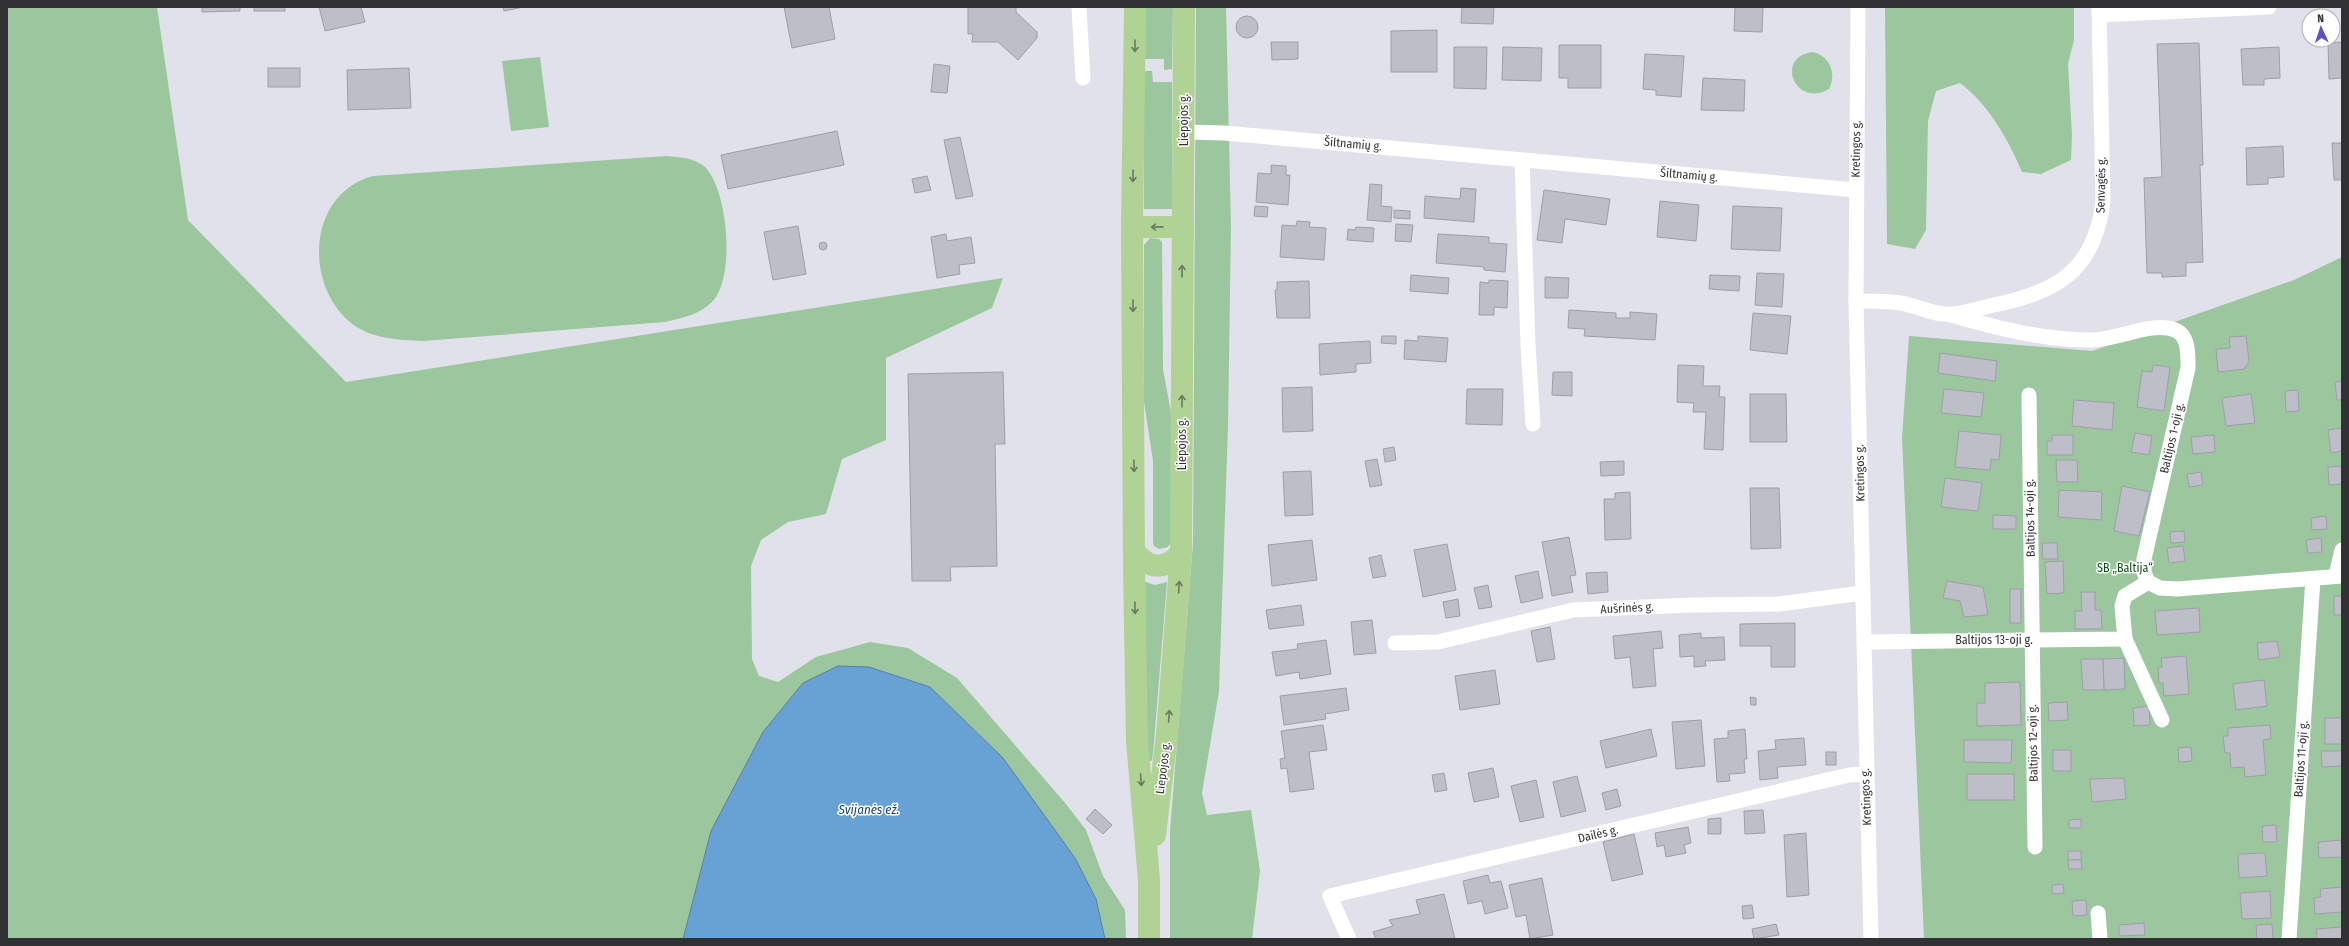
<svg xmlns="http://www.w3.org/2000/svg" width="2349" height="946" font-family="'Fira Sans Condensed',sans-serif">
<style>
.green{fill:#9cc79e}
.water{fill:#68a1d4;stroke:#587fa4}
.building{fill:#bebec8;stroke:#9e9ea8}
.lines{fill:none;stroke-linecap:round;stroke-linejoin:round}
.street{stroke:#fff;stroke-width:15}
.primary{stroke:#b0d295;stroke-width:22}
.oneway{stroke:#6a7960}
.labels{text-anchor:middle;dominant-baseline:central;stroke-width:3;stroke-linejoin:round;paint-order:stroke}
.street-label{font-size:12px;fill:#313135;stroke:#fff}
.park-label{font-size:12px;fill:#0e4d1b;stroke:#fff}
.water-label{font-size:13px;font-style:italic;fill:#174264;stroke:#fff}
</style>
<rect width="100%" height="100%" fill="#e1e1eb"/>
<!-- green -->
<g class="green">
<polygon points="7,7 157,7 188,220 346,382 1003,278 992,308 886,358 886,440 842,459 826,514 788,522 761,540 751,566 752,659 759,676 778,682 816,657 870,642 908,648 957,678 1066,804 1086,830 1103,876 1125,910 1126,939 1105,939 1101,921 1003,758 930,687 869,667 711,831 683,939 7,939"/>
<polygon points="1144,7 1173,7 1172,69 1164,70 1164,59 1144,59"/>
<polygon points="1196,7 1226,7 1231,227 1228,426 1219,691 1202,793 1207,815 1251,810 1260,871 1252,939 1170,939 1170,831 1193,543"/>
<path d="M1885,7h189v33l-6,24 4,71 -1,25 -30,14 -19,-2c-14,-33 -33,-67 -62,-89l-24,8 -8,30 -2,109 -11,19 -28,-5z"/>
<path d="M1813,52c17,4 24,22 16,37 -34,20 -55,-33 -16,-37z"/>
<polygon points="540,57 549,127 511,131 502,61"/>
<polygon points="1144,71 1152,71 1153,82 1172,82 1172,209 1144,209"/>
<path d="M667,156c12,1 28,2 38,11 23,23 31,111 7,135 -13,13 -30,16 -47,20l-242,19c-23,-1 -48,-2 -68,-15 -52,-37 -49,-132 18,-150z"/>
<polygon points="1150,238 1159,239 1162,242 1163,369 1172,418 1171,542 1168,547 1159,549 1154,546 1153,542 1153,461 1144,402 1144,245"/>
<polygon points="2342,257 2342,939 1924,939 1902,438 1909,336 2092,351 2294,280"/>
<polygon points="1143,581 1155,585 1167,582 1153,754 1152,760 1149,762 1147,761"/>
</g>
<!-- water -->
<polygon class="water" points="838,666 869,667 930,687 1003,758 1075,858 1096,899 1105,939 683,939 711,831 763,732 803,683"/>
<!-- building -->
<g class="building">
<polygon points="202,7 240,7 240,11 202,12"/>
<rect x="254" y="7" width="31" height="4"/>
<polygon points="319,7 361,7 365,22 325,31"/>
<polygon points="503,7 524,7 504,11"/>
<polygon points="784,7 829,7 835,39 792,48"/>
<polygon points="968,7 1016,7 1016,12 1037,32 1037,38 1018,60 998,42 972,42 973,34 968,34"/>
<polygon points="1462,7 1494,7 1493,24 1461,23"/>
<polygon points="1735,7 1763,7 1762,32 1734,31"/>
<circle cx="1247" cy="27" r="11"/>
<polygon points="1437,30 1437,72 1391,72 1391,31"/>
<polygon points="1271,42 1298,42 1298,59 1272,60"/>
<polygon points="2342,42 2342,78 2329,79 2328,43"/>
<polygon points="2199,43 2203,165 2200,165 2203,262 2186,263 2186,276 2162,277 2162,273 2147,273 2144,178 2162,177 2157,44"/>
<polygon points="1559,45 1601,45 1601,88 1568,88 1568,78 1559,78"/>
<polygon points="1454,47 1487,47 1486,89 1454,88"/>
<polygon points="1503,47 1542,48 1541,81 1502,80"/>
<polygon points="2279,47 2280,78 2264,79 2264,85 2243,85 2241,49"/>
<polygon points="1645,54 1684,56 1681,97 1656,95 1656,90 1643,89"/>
<polygon points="934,64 950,66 947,93 931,92"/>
<rect x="268" y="68" width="32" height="19"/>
<polygon points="409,68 411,108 348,110 347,70"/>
<polygon points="1703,78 1745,80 1744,111 1701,110"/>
<polygon points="837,131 844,165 728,189 721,155"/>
<polygon points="960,137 973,196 956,199 944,140"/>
<polygon points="2332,143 2342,143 2342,180 2334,180"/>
<polygon points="2283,146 2284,177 2268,178 2268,184 2247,185 2246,148"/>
<polygon points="1271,165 1286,166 1286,175 1290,175 1288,205 1256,202 1258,173 1271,174"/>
<polygon points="927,176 931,190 915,193 912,179"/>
<polygon points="1370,184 1382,185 1381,206 1392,207 1391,222 1367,220"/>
<polygon points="1461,188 1476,189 1474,222 1424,218 1425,196 1460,199"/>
<polygon points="1544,190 1610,199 1606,225 1565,219 1562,243 1537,240"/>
<polygon points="1660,201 1699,205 1696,241 1657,237"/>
<polygon points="1255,206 1268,207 1267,217 1254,216"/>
<polygon points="1733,206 1782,208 1780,251 1731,249"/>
<polygon points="1394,210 1410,211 1410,219 1394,218"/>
<polygon points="1297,221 1310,222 1309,227 1326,228 1324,260 1280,257 1282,225 1296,226"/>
<polygon points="1396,224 1413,225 1411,242 1395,241"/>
<polygon points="798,226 806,274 773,280 764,232"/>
<polygon points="1356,227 1374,228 1373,242 1347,240 1348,229 1355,230"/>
<polygon points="946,234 947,241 971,237 975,263 959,265 960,274 937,278 931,237"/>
<polygon points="1438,234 1489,237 1489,243 1507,244 1505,272 1484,270 1484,267 1436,263"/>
<circle cx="823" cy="246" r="4"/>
<polygon points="1757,273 1784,274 1782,307 1755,305"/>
<polygon points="1411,275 1449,278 1448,294 1410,291"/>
<polygon points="1710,275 1740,276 1739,291 1709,289"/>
<polygon points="1545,277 1569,278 1568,298 1545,298"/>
<polygon points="1489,280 1508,281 1507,308 1494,307 1494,315 1479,315 1480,282 1489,283"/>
<polygon points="1309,281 1310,318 1277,318 1275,290 1277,290 1277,282"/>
<polygon points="1569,310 1616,313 1616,318 1630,318 1630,312 1657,314 1655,340 1584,336 1585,329 1568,328"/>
<polygon points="1753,313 1791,316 1787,354 1750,350"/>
<polygon points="1382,336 1396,336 1396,344 1381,343"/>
<polygon points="1418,336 1448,338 1446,362 1404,359 1405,340 1418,341"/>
<polygon points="2246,336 2249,362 2244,369 2218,372 2216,349 2230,348 2229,337"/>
<polygon points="1370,341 1371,363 1356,364 1356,372 1320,375 1319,344"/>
<polygon points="1940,353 1997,361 1995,381 1938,373"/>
<polygon points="1678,365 1704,366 1703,386 1720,386 1719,397 1725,397 1723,450 1704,449 1706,412 1693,412 1694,403 1677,402"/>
<polygon points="2153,365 2170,367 2164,411 2137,407 2142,371 2152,372"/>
<polygon points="1003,372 1005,444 995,444 997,566 950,567 951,581 912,581 908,374"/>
<polygon points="1553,372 1572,372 1572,396 1552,395"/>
<polygon points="2342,381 2342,400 2337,400 2335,382"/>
<polygon points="1312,387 1313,431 1283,432 1282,388"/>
<polygon points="1467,389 1503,389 1502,425 1466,424"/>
<polygon points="1944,389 1984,393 1981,417 1941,413"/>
<polygon points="2298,390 2299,411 2286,412 2285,391"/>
<polygon points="1750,394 1786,394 1787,442 1750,442"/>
<polygon points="2251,394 2255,423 2226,426 2222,398"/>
<polygon points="2074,400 2114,403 2112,430 2072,426"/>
<polygon points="2342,428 2342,451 2331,453 2328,430"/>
<polygon points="1959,431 2001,435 1999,460 1991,459 1990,470 1955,467"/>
<polygon points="2135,433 2152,436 2149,455 2131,452"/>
<polygon points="2052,435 2073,435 2073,455 2047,455 2047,441 2052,441"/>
<polygon points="2214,435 2215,452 2193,454 2191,437"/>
<polygon points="1394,447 1396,460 1385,462 1383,449"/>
<polygon points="1377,459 1382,485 1370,487 1365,461"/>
<polygon points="2056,460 2077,460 2078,482 2057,482"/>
<polygon points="1624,461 1624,475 1601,476 1600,462"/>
<polygon points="2342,466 2342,484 2329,485 2328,467"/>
<polygon points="1311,471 1313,515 1285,516 1283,472"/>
<polygon points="2201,472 2203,485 2189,487 2187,474"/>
<polygon points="1945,478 1982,483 1978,511 1941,507"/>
<polygon points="2122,486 2150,492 2139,536 2114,531"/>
<polygon points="1750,488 1779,488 1781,548 1751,549"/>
<polygon points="2059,490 2102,492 2101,520 2058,517"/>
<polygon points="1630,492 1631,539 1605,540 1604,499 1615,499 1615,493"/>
<polygon points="1993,515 2016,516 2016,529 1993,529"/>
<polygon points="2326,516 2327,529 2312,530 2311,518"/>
<polygon points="2184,531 2185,542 2171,543 2170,532"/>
<polygon points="1569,537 1576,575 1570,576 1573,592 1552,596 1542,542"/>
<polygon points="2321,538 2322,552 2308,553 2306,540"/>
<polygon points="1312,540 1317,580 1272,586 1268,545"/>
<polygon points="2042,543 2057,543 2058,559 2043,559"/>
<polygon points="1447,544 1456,590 1423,597 1414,550"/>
<polygon points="2183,546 2185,561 2169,563 2167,548"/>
<polygon points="1381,555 1386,576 1373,578 1369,558"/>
<polygon points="2063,561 2064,593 2047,594 2045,562"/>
<polygon points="1538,571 1543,598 1521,603 1515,576"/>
<polygon points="1607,572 1608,592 1588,594 1586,573"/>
<polygon points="1947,581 1983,587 1988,615 1964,617 1960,601 1943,598"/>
<polygon points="1488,585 1492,607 1479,609 1474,588"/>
<rect x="2010" y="589" width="11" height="34"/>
<polygon points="2081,592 2095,592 2095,610 2101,610 2102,629 2075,629 2075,611 2082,611"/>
<rect x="2334" y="596" width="8" height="19"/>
<polygon points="1458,599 1460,616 1446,618 1443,602"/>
<polygon points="1301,605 1304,625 1269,629 1266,610"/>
<polygon points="2199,608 2200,632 2157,635 2155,611"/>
<polygon points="1372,620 1376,653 1354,655 1351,622"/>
<polygon points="1795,623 1795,667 1771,667 1771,646 1740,646 1740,624"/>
<polygon points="1550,627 1555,659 1537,662 1531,631"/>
<polygon points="1661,631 1663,648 1653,649 1656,686 1633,688 1630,657 1615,659 1613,636"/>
<polygon points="1701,633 1701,638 1724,637 1725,660 1705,661 1706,666 1694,667 1694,656 1680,657 1679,635"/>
<polygon points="1326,640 1331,674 1300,679 1299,672 1276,676 1272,652 1298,649 1297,644"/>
<polygon points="2277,641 2280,657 2259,660 2257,643"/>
<polygon points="2186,656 2189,694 2164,696 2163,683 2159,683 2158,668 2162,667 2161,658"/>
<polygon points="2124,658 2125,689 2104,690 2103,659"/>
<polygon points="2081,659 2103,659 2104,690 2083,690"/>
<polygon points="1495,670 1500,704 1460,710 1455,676"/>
<polygon points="2264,680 2267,706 2236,710 2233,684"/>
<polygon points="2020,682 2021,725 1977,726 1977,703 1985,703 1985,683"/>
<polygon points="1346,688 1349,710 1325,714 1326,719 1284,725 1280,696"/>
<polygon points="1750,697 1756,698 1756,705 1751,705"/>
<polygon points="2067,702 2068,720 2049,721 2048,703"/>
<polygon points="2149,706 2150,725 2134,726 2133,708"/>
<rect x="2325" y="718" width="17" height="26"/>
<polygon points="1701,720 1705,766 1676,769 1672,722"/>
<polygon points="1323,725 1327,750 1309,752 1314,789 1290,792 1287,768 1281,769 1280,759 1285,758 1281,731"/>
<polygon points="2270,725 2271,739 2263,740 2266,775 2245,777 2244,767 2231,768 2230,753 2225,753 2223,736 2228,736 2228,728"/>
<polygon points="1651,729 1657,756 1606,768 1600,741"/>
<polygon points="1745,729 1747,759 1744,759 1745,773 1729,774 1730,781 1717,782 1714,739 1728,738 1728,731"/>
<polygon points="1804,738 1806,765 1777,767 1778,778 1760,780 1758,751 1776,749 1775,740"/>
<polygon points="1964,740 2012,740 2011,763 1964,762"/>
<polygon points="2191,747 2192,761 2179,762 2178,748"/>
<rect x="2053" y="750" width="18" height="21"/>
<polygon points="2321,751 2342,751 2342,766 2322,767"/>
<rect x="1826" y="752" width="10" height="13"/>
<polygon points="1493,768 1499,797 1474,802 1468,773"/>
<polygon points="1444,773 1447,790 1435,792 1432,775"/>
<rect x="1967" y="774" width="47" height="26"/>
<polygon points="1577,776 1586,811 1561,817 1553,782"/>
<polygon points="2124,778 2126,799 2092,802 2090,779"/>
<polygon points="1536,780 1544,817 1520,822 1511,786"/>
<polygon points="1617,789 1621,806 1606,810 1602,793"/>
<polygon points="1095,809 1112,825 1103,834 1086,819"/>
<polygon points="1763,810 1765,833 1745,834 1744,811"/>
<polygon points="1721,818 1721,834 1708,834 1708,819"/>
<polygon points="2081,819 2081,828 2069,828 2069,820"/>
<polygon points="2276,825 2277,842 2263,842 2262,826"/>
<polygon points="1688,827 1691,843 1684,845 1686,853 1666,857 1664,845 1657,847 1655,833"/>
<polygon points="1806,833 1809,895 1787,897 1784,835"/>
<polygon points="1634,834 1643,874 1612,881 1603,842"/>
<polygon points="2341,840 2342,857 2319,858 2318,842"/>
<rect x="2068" y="851" width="13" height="9"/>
<polygon points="2265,853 2267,876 2239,878 2238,854"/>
<polygon points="2068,860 2081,860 2082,869 2069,869"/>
<polygon points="1488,875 1490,883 1501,881 1508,908 1485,914 1482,901 1468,904 1463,881"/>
<polygon points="1542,878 1553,935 1530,939 1526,915 1516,917 1509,885"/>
<polygon points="2063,884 2064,893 2052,894 2052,885"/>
<polygon points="2342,887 2342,912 2315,914 2314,898 2321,897 2320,889"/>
<polygon points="2270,891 2271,918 2242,919 2240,893"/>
<polygon points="1444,894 1455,939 1376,939 1373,932 1393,926 1389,920 1420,914 1416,900"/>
<polygon points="2086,900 2087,915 2073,916 2072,901"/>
<polygon points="1752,905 1754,918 1743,919 1742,906"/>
<polygon points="2144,923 2145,935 2119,936 2119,925"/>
<polygon points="1776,924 1779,935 1754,939 1752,929"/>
<polygon points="2272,924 2273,939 2257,939 2256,925"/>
<polygon points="2342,927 2342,939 2317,939 2316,929"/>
</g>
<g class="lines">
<!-- street -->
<g class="street">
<polyline points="1079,7 1083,78"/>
<polyline points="1858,7 1856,301 1871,939"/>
<polyline points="2099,15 2269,7"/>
<polyline points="1184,132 1224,133 1856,190"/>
<polyline points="1522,160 1528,345 1533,424"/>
<path d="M1856,301c15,0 30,0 45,2 16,3 35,13 51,11 14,-1 28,-6 42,-9 63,-13 100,-34 109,-103l-4,-195"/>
<path d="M1951,315c46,13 91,25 140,25 27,0 60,-19 84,-10 14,5 13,26 13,38l-44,191v13l4,10 12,6 17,1 165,-13"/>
<polyline points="2029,395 2035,847"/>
<polyline points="2336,576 2342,550"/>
<polyline points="2125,639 2162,720"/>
<polyline points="1864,642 2125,639 2122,606 2125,596 2148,582"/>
<polyline points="1395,643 1438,642 1573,610 1693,605 1779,604 1862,593"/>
<polyline points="2098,913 2100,939"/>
<polyline points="1349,939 1330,896 1849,775 1866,774"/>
<polyline points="2289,939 2313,579"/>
</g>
<!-- primary -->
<g class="primary">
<polyline points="1135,7 1132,227 1134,569 1137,741 1149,880 1149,939"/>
<polyline points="1132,227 1182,227"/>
<path d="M1135,552c14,18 31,18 46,1"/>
<polyline points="1155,835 1167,735 1181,553 1184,7"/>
</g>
</g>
<!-- one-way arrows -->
<defs><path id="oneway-shaft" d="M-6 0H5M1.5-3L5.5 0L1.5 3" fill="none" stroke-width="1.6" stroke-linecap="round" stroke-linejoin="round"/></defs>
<g class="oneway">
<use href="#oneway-shaft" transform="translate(1135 46) rotate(90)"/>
<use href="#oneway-shaft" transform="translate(1133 176) rotate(91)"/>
<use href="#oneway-shaft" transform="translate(1157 227) rotate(179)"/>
<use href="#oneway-shaft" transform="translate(1182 271) rotate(-90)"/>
<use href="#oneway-shaft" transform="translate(1133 306) rotate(90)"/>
<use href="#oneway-shaft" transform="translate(1182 401) rotate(-90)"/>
<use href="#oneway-shaft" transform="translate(1134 466) rotate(89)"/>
<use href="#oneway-shaft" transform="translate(1179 587) rotate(-86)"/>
<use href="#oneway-shaft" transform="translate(1135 608) rotate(89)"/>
<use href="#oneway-shaft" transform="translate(1169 716) rotate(-86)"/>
<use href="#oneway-shaft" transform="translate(1141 780) rotate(85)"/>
</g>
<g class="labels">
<!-- street labels -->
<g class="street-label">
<text transform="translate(1184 120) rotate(-90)">Liepojos g.</text>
<text transform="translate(1353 144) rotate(5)">Šiltnamių g.</text>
<text transform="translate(1856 149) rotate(-89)">Kretingos g.</text>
<text transform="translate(1689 175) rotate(5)">Šiltnamių g.</text>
<text transform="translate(2101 185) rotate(-89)">Senvagės g.</text>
<text transform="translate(2172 438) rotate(-77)">Baltijos 1-oji g.</text>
<text transform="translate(1182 444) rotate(-90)">Liepojos g.</text>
<text transform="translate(1860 473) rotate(-91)">Kretingos g.</text>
<text transform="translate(2030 518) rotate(-91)">Baltijos 14-oji g.</text>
<text transform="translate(1627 608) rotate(-3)">Aušrinės g.</text>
<text x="1994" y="640">Baltijos 13-oji g.</text>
<text transform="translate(2033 743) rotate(-91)">Baltijos 12-oji g.</text>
<text transform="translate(2301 759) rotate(-86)">Baltijos 11-oji g.</text>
<text transform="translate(1163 768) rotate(-83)">Liepojos g.</text>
<text transform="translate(1866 797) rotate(-92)">Kretingos g.</text>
<text transform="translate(1598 834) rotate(-13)">Dailės g.</text>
</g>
<!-- park labels -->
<g class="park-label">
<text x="2125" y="568">SB „Baltija“</text>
</g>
<!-- water labels -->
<g class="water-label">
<text x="869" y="809">Svijanės ež.</text>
</g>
</g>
<!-- border -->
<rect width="2349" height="946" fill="none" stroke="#313135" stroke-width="16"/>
<!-- north arrow -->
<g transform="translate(2321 28) rotate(357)"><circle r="19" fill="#ffffff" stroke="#adadae"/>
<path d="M0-3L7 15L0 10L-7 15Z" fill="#5d4fc7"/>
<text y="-6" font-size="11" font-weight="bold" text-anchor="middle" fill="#313135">N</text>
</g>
</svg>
